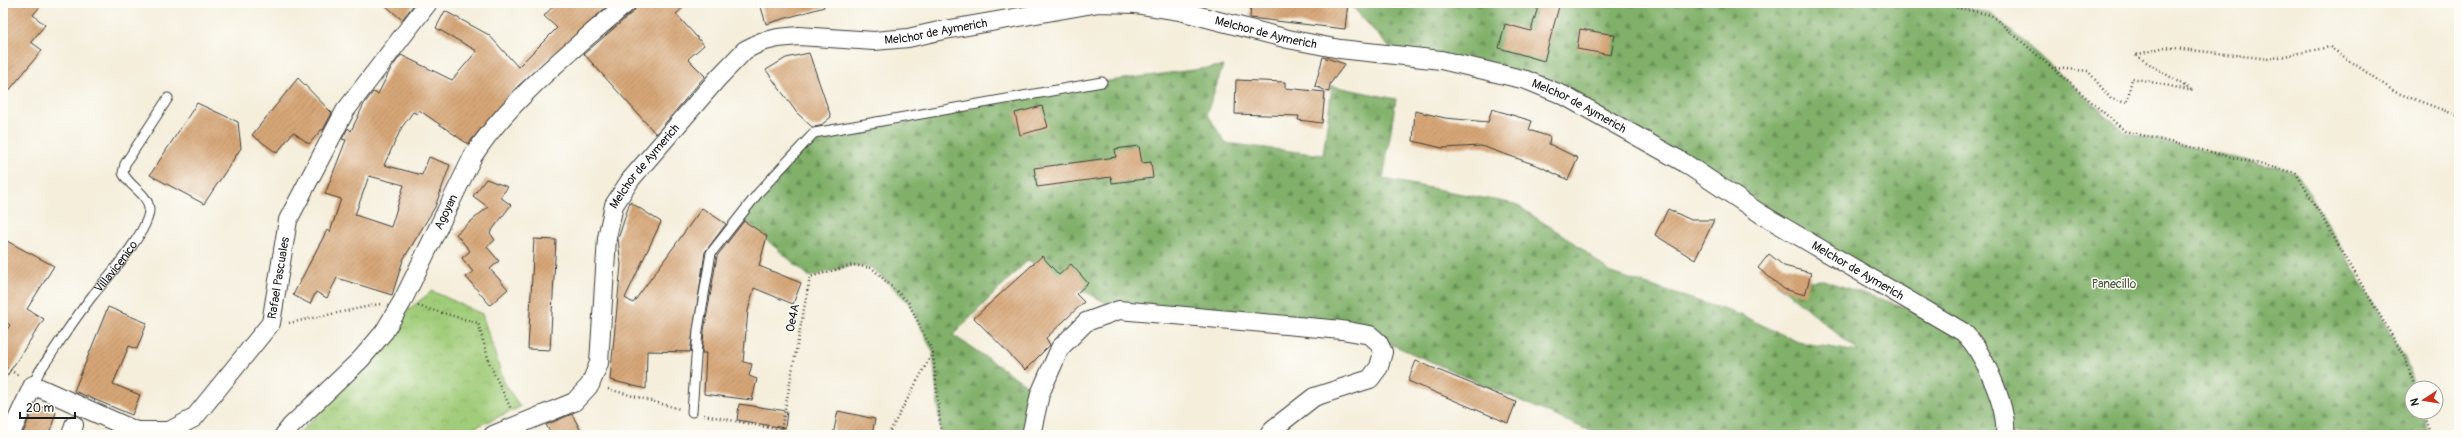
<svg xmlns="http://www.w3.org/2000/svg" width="2462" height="438" font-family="Pangolin,sans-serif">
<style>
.forest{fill:url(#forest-firs);stroke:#4e6642}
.park{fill:url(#park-crowns);stroke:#5e744a}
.building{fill:url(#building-hatch);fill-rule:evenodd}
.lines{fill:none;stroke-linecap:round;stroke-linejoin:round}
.service-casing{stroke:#3c3c39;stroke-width:11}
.minor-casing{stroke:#3c3c39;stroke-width:20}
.path{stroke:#3c3c39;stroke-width:2.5;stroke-dasharray:1 3;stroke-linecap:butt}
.service{stroke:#fff;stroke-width:9}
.minor{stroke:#fff;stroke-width:18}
.labels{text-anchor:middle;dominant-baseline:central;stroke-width:3;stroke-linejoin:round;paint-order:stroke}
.street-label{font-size:12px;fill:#1c1c1c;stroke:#fdfcf7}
.park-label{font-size:12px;fill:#4b5a3d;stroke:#fdfcf7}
</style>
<defs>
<pattern id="forest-firs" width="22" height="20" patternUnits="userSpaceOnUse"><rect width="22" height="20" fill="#80b069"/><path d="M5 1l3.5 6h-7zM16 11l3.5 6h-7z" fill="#688e56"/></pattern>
<pattern id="park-crowns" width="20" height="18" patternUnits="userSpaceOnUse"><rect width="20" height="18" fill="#a1cc79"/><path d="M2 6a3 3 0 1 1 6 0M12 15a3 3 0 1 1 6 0" fill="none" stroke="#8aaf68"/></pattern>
<pattern id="building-hatch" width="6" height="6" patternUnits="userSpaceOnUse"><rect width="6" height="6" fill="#d6a677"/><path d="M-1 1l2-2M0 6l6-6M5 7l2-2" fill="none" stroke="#b78e66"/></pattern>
</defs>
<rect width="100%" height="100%" fill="#fdfcf7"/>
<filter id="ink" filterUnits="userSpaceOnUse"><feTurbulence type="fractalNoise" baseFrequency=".025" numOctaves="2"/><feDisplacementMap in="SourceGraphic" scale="8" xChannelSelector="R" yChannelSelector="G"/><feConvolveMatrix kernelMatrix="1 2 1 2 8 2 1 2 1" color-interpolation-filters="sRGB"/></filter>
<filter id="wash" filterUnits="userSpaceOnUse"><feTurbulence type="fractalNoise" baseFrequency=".012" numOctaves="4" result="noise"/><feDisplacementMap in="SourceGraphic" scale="16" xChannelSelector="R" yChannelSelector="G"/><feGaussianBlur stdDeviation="0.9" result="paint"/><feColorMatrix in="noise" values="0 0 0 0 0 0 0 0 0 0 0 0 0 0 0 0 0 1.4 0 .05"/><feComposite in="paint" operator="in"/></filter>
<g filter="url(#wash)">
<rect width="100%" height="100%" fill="#f4eedb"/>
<!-- forest -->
<polygon class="forest" points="1349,3 1937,3 1991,13 2125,132 2297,172 2405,358 2415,388 2412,388 2412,412 2423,412 2430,435 1599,435 1370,335 1119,310 1028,260 953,335 1040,394 1031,435 941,435 933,352 908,302 872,268 853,265 810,277 742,219 810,141 1102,82 1223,66 1207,113 1225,143 1323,155 1332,86 1396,99 1383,179 1515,204 1575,243 1611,273 1741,315 1798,342 1859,352 1776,283 1823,280 1938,318 1563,95 1395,54"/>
<!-- park -->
<polygon class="park" points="432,291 482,314 504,382 520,407 458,435 297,435 380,354 409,309"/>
<g id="blocks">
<!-- building -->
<g class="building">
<polygon points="3,3 43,3 33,15 45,25 31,42 42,50 3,98"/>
<polygon points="383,3 415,3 402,20"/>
<path d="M556,3h55l-94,84 -49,57 -49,-34 -2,4 -4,-2 -11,15 -18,38 38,10 7,-18 21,8 -15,42 -32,53 -11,35 -55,-17 -10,20 -11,-6 -6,12 -17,-9 34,-65 3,2 11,-33 -16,-5 21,-54 -4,-1 6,-11 3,3 13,-27 9,-12 5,2 12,-24 11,-15 51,25 25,-29 -41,-23 9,-17 44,24 29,32 39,-39 -13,-12zM369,176l35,9 -13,42 -36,-12z"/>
<polygon points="637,3 688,3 676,14 704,45 688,59 705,76 656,134 584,54 634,11"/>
<polygon points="775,3 823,3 824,7 766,24 761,7"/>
<polygon points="1251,3 1348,3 1345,29 1250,18"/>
<polygon points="1539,3 1560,3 1544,61 1499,48 1505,24 1531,31"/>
<polygon points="1580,29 1615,35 1611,55 1577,49"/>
<polygon points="809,53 831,117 820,126 812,127 797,113 766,70 786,58"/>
<polygon points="1323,57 1345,64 1330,84 1329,92 1315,86"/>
<polygon points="298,78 332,113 323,130 321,130 309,144 293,132 277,153 252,135"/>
<polygon points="1236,80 1285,82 1285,88 1325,92 1322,123 1298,120 1299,116 1235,114"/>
<polygon points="197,103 238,122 241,148 204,204 150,175"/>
<polygon points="1042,106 1048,127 1020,135 1015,113"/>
<polygon points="1492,109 1532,121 1529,130 1550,137 1549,144 1578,158 1568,180 1539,166 1481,146 1442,148 1413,141 1415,111 1445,118 1488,122"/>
<polygon points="1139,146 1142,163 1151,162 1153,178 1112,183 1111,177 1037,187 1034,168 1116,157 1115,149"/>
<polygon points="486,179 508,187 500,197 511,205 490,233 495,240 487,247 499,261 490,269 508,289 490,305 466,277 473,272 462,258 470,251 456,234 488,207 473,196"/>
<polygon points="630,202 661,222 625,298 633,303 702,208 726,224 705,252 690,352 647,351 646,389 610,380 621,265 618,239"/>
<polygon points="1668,209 1691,220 1714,220 1695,260 1655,235"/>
<polygon points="744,221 767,236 759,266 801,283 793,304 754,288 748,311 743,362 752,364 749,376 757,379 752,400 704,394 706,353 702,353 704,331 717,256"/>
<polygon points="3,239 54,266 27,309 44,319 3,382 3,336 10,325 3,320"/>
<polygon points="534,239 556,240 550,350 528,349"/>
<polygon points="1769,254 1784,266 1811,273 1805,295 1784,289 1758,268"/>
<polygon points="1042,256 1059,275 1071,264 1088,283 1076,294 1084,302 1046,338 1050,345 1025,370 974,318"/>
<polygon points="108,307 147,323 137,349 129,346 113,384 140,395 132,415 74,391"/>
<polygon points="1416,361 1516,402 1508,423 1408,381"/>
<polygon points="739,404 787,411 785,428 737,420"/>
<polygon points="35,405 56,412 49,435 22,435"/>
<polygon points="838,411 875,419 872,435 833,435"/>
<polygon points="572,414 583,435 552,435 546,425"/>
</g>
</g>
</g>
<g filter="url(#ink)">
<use href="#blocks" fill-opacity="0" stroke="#3c3c39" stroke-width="1"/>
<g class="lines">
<defs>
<g id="service">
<path id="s1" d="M33,385l6,-13c18,-26 35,-53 54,-77 14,-17 57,-65 56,-86 -1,-16 -20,-22 -26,-36l2,-9 43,-66"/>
<polyline points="692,412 698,330 711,253 759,192 814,133 1102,82"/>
</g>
<g id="minor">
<path id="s2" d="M10,435l23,-50 103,46h33l25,-13 77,-95 17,-103 57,-109 83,-108"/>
<polyline points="71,435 74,425"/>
<path id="s3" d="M284,435l7,-9 70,-67 23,-27 18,-30 71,-146c36,-56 102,-109 154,-153"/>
<path id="s4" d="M493,435l81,-33 16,-17 9,-22 8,-125 7,-33 17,-26 87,-101 27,-28 16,-8 17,-4 21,-2 75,5 34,-3 31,-7 160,-28 37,1 44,7 108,28 52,10 101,11 85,20 37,15 120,67 78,52 202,118c20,18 45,76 42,103"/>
<polyline points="1031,435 1040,394 1060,348 1086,322 1119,310 1342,330 1370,335 1378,342 1383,352 1379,367 1370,379 1314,397 1273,429 1269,435"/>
</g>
</defs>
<!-- service casing -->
<use href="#service" class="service-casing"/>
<!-- minor casing -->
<use href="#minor" class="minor-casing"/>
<!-- path -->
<g class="path">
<polyline points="1937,3 1991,15 2125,131 2296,173 2405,358 2415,388"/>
<polyline points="2055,68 2088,71 2111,99 2127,103 2132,78 2193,91 2135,55 2165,47 2269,59 2330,47 2395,92 2459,116"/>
<polyline points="418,306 478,323 490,365 511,409"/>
<polyline points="289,323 380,304"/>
<polyline points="933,352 941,435"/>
<polyline points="3,366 18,375"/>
<polyline points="608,389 680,409"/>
<polyline points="2423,412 2431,435"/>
<polyline points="704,415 781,430 810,277 853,265 872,268 908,302 933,352 888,435"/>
<polyline points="777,435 781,430"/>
</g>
<!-- service -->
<use href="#service" class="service"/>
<!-- minor -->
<use href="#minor" class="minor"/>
</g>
</g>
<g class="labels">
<!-- street labels -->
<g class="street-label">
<text stroke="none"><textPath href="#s4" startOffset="691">Melchor de Aymerich</textPath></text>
<text stroke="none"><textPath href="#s4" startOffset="1027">Melchor de Aymerich</textPath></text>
<text stroke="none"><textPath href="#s4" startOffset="1351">Melchor de Aymerich</textPath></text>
<text stroke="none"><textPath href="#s4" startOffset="343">Melchor de Aymerich</textPath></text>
<text stroke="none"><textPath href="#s3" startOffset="279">Agoyan</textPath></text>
<text stroke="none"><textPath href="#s1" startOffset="145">Villavicenico</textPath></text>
<text stroke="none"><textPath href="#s4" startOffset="1675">Melchor de Aymerich</textPath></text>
<text stroke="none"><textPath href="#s2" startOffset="397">Rafael Pascuales</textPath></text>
<text transform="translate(793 318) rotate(-79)">Oe4A</text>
</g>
<!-- park labels -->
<g class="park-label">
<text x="2114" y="284">Panecillo</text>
</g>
</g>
<!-- margin -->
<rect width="2462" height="438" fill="none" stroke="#fdfcf7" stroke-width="16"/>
<!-- north arrow -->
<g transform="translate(2424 400) rotate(258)"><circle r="19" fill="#fdfcf7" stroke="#a3a29f"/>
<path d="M0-3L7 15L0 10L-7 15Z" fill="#c8321e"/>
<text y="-6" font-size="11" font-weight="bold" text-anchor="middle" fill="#1c1c1c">N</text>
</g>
<!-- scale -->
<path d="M20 412v6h55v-6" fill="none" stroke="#1c1c1c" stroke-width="2"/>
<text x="26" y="412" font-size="12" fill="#1c1c1c" stroke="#fdfcf7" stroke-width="3" paint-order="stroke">20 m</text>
</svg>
